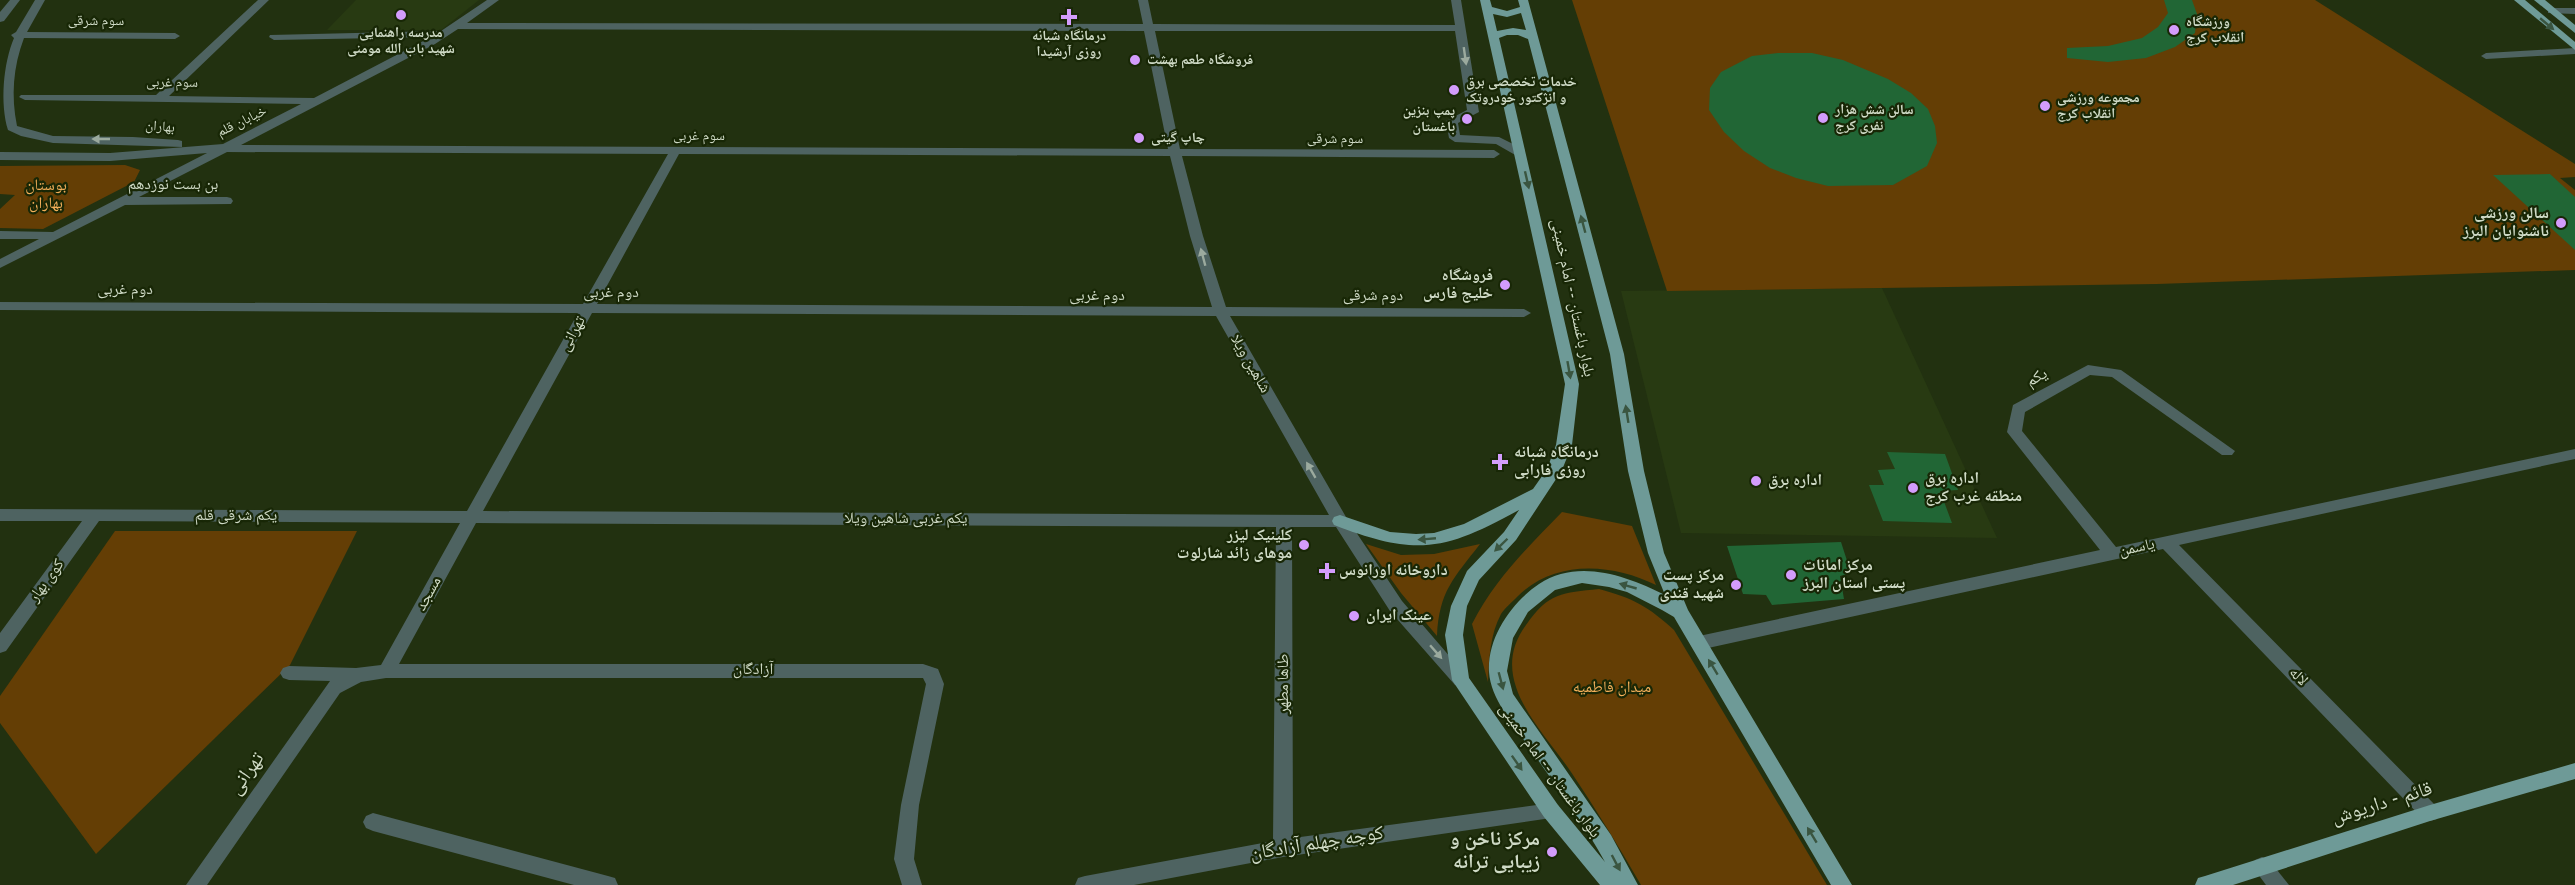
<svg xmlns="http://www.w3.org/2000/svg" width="2575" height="885" font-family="Overpass,'Noto Naskh Arabic',sans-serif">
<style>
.built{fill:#283a12}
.green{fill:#643e05}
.building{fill:#216635}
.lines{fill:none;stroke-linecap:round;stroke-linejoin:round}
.minor{fill:#4e6361;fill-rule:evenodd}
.major{fill:#6e9a97;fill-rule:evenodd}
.oneway{fill:#3a5540}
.oneway2{fill:#9baa9e}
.poi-dot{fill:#d39cfc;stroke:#182706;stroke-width:2}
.labels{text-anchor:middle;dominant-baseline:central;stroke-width:4.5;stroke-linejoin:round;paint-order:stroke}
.far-street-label{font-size:14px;fill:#cfdac6;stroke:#182706}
.far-poi-label{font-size:14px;font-weight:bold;fill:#cfdac6;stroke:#182706;text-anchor:start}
.street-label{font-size:16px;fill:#cfdac6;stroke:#182706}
.park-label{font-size:16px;fill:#f3af5a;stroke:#182706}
.poi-label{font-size:16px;font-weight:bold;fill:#cfdac6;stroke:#182706;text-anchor:start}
.near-street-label{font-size:20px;fill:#cfdac6;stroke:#182706}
.near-poi-label{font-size:20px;font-weight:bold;fill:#cfdac6;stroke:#182706;text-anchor:end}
</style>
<rect width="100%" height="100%" fill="#223110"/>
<!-- built -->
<g class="built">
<polygon points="356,0 479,0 441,30 327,30"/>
<polygon points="1882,288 1997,538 1681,533 1621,291"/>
</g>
<!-- green -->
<g class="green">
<polygon points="1572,0 2315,0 2575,164 2575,177 2560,178 2575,190 2575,270 2157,284 1667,291"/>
<polygon points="125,165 140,170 134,182 43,229 0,228 0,209 15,195 0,194 0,166"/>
<path d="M1562,512l70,14 24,59c-44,-22 -102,-26 -139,12 -5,5 -12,11 -16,17 -11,21 -12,44 -13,68l-16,-58c22,-44 56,-77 90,-112z"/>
<polygon points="115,531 357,531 290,665 96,854 0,723 0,696"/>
<path d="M1366,544l35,11 33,-1 46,-10c-26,34 -41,47 -43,92l-36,-43z"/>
<path d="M1599,589c34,9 50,18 75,41l153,255h-186c-22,-38 -45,-76 -70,-113 -29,-43 -85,-93 -45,-147 23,-33 36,-32 73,-36z"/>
</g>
<!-- building -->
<g class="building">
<polygon points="2164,0 2192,0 2197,14 2195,33 2175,47 2146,58 2108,62 2067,58 2067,48 2108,46 2142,38 2158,27 2168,13"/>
<polygon points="1778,53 1812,53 1843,60 1888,79 1911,93 1928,109 1935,126 1937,143 1927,166 1893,185 1828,186 1796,178 1770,168 1744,151 1724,132 1709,110 1710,88 1721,72 1752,56"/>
<polygon points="2550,174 2575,197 2575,250 2493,175"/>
<polygon points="1887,452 1945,454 1958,490 1940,491 1952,523 1883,521 1869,485 1884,485 1878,470 1895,469"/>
<polygon points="1841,542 1851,573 1840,576 1844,599 1772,605 1766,595 1743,594 1727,546"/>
</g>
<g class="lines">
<!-- minor -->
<g class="minor">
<polygon points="10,0 20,0 4,21 0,22 0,12"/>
<path d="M35,0h10l-18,32 148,1 5,3 -5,3 -151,-1c-11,29 -13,58 -7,88l36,10 80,1 45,3 4,1v6l-129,-4 -32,-7 -13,-6c-8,-26 -5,-66 6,-92l-3,-3 5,-3z"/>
<path d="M258,0h11l-100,96 145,2 117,-61 -157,3 -5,-3 1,-2 171,-4 46,-31h12l-32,23 676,1 -5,-24h10l5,24 302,1 -4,-25h10l18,112 -21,11 2,12 39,2 26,13v6h-8l-21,-12 -41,-2 -6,-4 -3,-17 21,-11 -12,-79h-300l25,118 314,1 6,4 -6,4 -312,-2 21,80 23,71 298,2 7,4 -7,4 -294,-1 116,201 56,84 68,79 -3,5 -6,2 -6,-2 -65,-74 -54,-84h-44l1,311 258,-35 7,2 2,6 -2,6 -275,40 -149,28h-59l3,-7 7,-2 188,-35 3,-314 -800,-4 -77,141h524l15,5 6,15 -25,121 -5,54 8,26h-20l-8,-26 7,-54 25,-121 -3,-6h-537l-25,4 -21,11 -133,192h-21l144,-204 -41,-1 -6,-2 -3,-5 3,-5 6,-2 67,2 25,-3 79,-142 -361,-2 -93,130 -6,2v-20l82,-112h-82v-12l467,2 111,-198 -578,-3v-8l583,2 85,-150 -441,-2 -88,45h88l4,1 2,3 -2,3 -106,1 -125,63v-9l39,-20h-39v-8l53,1 154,-79 -97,8 -110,-1v-8l110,1 113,-9 78,-40 -276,-4 -6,-3 2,-2h135zM458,29l686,2 24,118 -927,-4 194,-101zM679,154l491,2 20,80 22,71 -615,-3zM592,313l624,3 113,199 -846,-4z"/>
<polygon points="2552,8 2575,8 2575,14 2548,13 2548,9"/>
<polygon points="2575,48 2575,54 2486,59 2481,56 2486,53"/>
<polygon points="2088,365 2121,370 2235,451 2232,455 2222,455 2112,377 2090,375 2025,412 2022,431 2116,547 2575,449 2575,459 2179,545 2437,807 2439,813 2437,819 2430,821 2423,819 2163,549 1699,650 1693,648 1690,643 1693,638 1699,636 2100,550 2007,432 2013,405"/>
<polygon points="373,813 608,876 615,878 618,885 574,885 373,831 366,828 363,822 366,816"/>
<polygon points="2262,857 2269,860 2289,885 2266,885 2252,866 2255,860"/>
</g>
<!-- major -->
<g class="major">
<path d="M1480,0h10l2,7 15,4 13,-4 -2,-7h10l96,354 20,117 20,82 24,57 164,275h-21l-157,-268 -12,-7 -35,-18 -18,-5 -27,-4 -27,7 -27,22 -15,26 -6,33 6,23 98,141 27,50h-38l-56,-68 -92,-137 -7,-45 6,-29 16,-35 37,-39 15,-22c-76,42 -104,46 -185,15l-2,-4 2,-4 6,-2 50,17 26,2 18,-1 30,-9 69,-35 14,-20 9,-24 9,-61zM1521,13l5,17 -13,-2 -16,3 -4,-17 14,3zM1507,35h11l10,4 82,315 18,117 20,82 17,42c-38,-19 -87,-37 -126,-11 -27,18 -52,53 -50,88 2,28 25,53 40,75 26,38 54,75 76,115l-47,-57 -89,-127 -6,-43 4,-29 12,-26 37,-40 46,-70 10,-25 7,-61 -80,-346z"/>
<polygon points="2514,0 2525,0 2575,42 2575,50"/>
<polygon points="2534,0 2545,0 2575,25 2575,33"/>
<polygon points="2575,763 2575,779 2430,821 2233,885 2195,885 2198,878 2205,876 2430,805"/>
</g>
</g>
<!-- one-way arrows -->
<defs><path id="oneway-solid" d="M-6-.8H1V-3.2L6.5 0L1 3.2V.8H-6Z" transform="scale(1.5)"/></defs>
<g class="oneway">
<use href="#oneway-solid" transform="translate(2547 24) rotate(40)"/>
<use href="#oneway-solid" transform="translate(1527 180) rotate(77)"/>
<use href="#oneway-solid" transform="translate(1583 224) rotate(-105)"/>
<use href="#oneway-solid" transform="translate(1569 370) rotate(80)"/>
<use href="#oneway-solid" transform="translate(1627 414) rotate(-99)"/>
<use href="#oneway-solid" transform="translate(1427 539) rotate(175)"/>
<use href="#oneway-solid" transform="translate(1501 545) rotate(136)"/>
<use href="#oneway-solid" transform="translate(1628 586) rotate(-164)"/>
<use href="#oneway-solid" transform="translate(1713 667) rotate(-121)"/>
<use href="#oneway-solid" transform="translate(1501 681) rotate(75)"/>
<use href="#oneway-solid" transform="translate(1517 763) rotate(55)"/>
<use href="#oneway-solid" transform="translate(1812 835) rotate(-121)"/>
<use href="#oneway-solid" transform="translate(1616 863) rotate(62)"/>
</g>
<g class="oneway2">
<use href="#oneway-solid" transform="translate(1465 56) rotate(82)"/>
<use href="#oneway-solid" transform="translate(101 139) rotate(-180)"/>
<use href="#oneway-solid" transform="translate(1203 257) rotate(-105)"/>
<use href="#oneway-solid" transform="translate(1311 470) rotate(-120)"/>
<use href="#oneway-solid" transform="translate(1436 652) rotate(49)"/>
</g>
<!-- markers -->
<g class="poi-dot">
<circle cx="401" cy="15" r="6"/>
<path d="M1066 8h6v6h6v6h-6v6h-6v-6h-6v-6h6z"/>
<circle cx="2174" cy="30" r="6"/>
<circle cx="1135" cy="60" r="6"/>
<circle cx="1454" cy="90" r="6"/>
<circle cx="2045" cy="106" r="6"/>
<circle cx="1823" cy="118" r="6"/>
<circle cx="1467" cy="119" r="6"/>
<circle cx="1139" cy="138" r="6"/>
<circle cx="2561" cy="223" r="6"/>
<circle cx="1505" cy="285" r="6"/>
<path d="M1497 453h6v6h6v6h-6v6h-6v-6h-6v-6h6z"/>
<circle cx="1756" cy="481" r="6"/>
<circle cx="1913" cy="488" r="6"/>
<circle cx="1304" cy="545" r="6"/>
<path d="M1324 562h6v6h6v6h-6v6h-6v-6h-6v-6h6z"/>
<circle cx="1791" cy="575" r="6"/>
<circle cx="1736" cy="585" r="6"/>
<circle cx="1354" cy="616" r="6"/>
<circle cx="1552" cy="852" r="6"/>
</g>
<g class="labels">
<!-- far-street labels -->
<g class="far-street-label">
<text x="96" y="21">سوم شرقی</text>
<text transform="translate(172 83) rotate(1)">سوم غربی</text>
<text transform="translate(242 122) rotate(-26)">خیابان قلم</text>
<text transform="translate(160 127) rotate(5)">بهاران</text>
<text x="699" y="136">سوم غربی</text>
<text x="1335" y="139">سوم شرقی</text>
</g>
<!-- far-poi labels -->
<g class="far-poi-label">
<text x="2186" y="22">ورزشگاه<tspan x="2186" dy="16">انقلاب کرج</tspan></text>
<text x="401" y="33" text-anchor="middle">مدرسه راهنمایی<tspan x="401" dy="16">شهید باب الله مومنی</tspan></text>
<text x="1069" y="36" text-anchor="middle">درمانگاه شبانه<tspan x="1069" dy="16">روزی آرشیدا</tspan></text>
<text x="1147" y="60">فروشگاه طعم بهشت</text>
<text x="1466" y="82">خدمات تخصصی برق<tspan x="1466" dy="16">و انژکتور خودروتک</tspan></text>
<text x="2057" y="98">مجموعه ورزشی<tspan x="2057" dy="16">انقلاب کرج</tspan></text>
<text x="1835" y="110">سالن شش هزار<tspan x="1835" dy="16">نفری کرج</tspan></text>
<text x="1455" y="111" text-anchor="end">پمپ بنزین<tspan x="1455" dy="16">باغستان</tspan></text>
<text x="1151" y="138">چاپ گیتی</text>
</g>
<!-- street labels -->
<g class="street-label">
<text x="173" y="185">بن بست نوزدهم</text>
<text x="125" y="290">دوم غربی</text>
<text x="611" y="293">دوم غربی</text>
<text x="1097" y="296">دوم غربی</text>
<text x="1373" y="296">دوم شرقی</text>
<text transform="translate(1572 298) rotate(78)">بلوار باغستان -- امام خمینی</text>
<text transform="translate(573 334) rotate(-61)">تهرانی</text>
<text transform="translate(1250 364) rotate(60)">شاهین ویلا</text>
<text transform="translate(2037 378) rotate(-29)">یکم</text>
<text x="236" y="516">یکم شرقی قلم</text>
<text x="906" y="519">یکم غربی شاهین ویلا</text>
<text transform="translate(2137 548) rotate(-12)">یاسمن</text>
<text transform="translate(47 581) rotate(-54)">کوی بهار</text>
<text transform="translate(429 594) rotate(-61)">مسجد</text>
<text x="753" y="670">آزادگان</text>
<text transform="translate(2298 677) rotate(46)">لاله</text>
<text transform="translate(1284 684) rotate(-90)">طاها مطهر</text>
<text transform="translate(1549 771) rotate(54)">بلوار باغستان -- امام خمینی</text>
</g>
<!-- park labels -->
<g class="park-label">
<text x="46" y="186">بوستان<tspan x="46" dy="18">بهاران</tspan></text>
<text x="1612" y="688">میدان فاطمیه</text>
</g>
<!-- poi labels -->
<g class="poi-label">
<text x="2549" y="214" text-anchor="end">سالن ورزشی<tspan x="2549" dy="18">ناشنوایان البرز</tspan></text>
<text x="1493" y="276" text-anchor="end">فروشگاه<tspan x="1493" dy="18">خلیج فارس</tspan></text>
<text x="1514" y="453">درمانگاه شبانه<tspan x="1514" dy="18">روزی فارابی</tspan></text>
<text x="1925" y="479">اداره برق<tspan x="1925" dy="18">منطقه غرب کرج</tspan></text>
<text x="1768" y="481">اداره برق</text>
<text x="1292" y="536" text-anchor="end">کلینیک لیزر<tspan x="1292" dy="18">موهای زائد شارلوت</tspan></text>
<text x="1803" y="566">مرکز امانات<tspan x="1803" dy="18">پستی استان البرز</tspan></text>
<text x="1339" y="571">داروخانه اورانوس</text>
<text x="1724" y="576" text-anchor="end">مرکز پست<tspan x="1724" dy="18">شهید قندی</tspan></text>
<text x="1366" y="616">عینک ایران</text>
</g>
<!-- near-street labels -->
<g class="near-street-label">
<text transform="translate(247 774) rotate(-55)">تهرانی</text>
<text transform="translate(2382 804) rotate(-17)">قائم - داریوش</text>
<text transform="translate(1317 844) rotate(-9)">کوچه چهلم آزادگان</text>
</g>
<!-- near-poi labels -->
<g class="near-poi-label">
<text x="1540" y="840">مرکز ناخن و<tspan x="1540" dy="23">زیبایی ترانه</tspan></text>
</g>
</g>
</svg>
